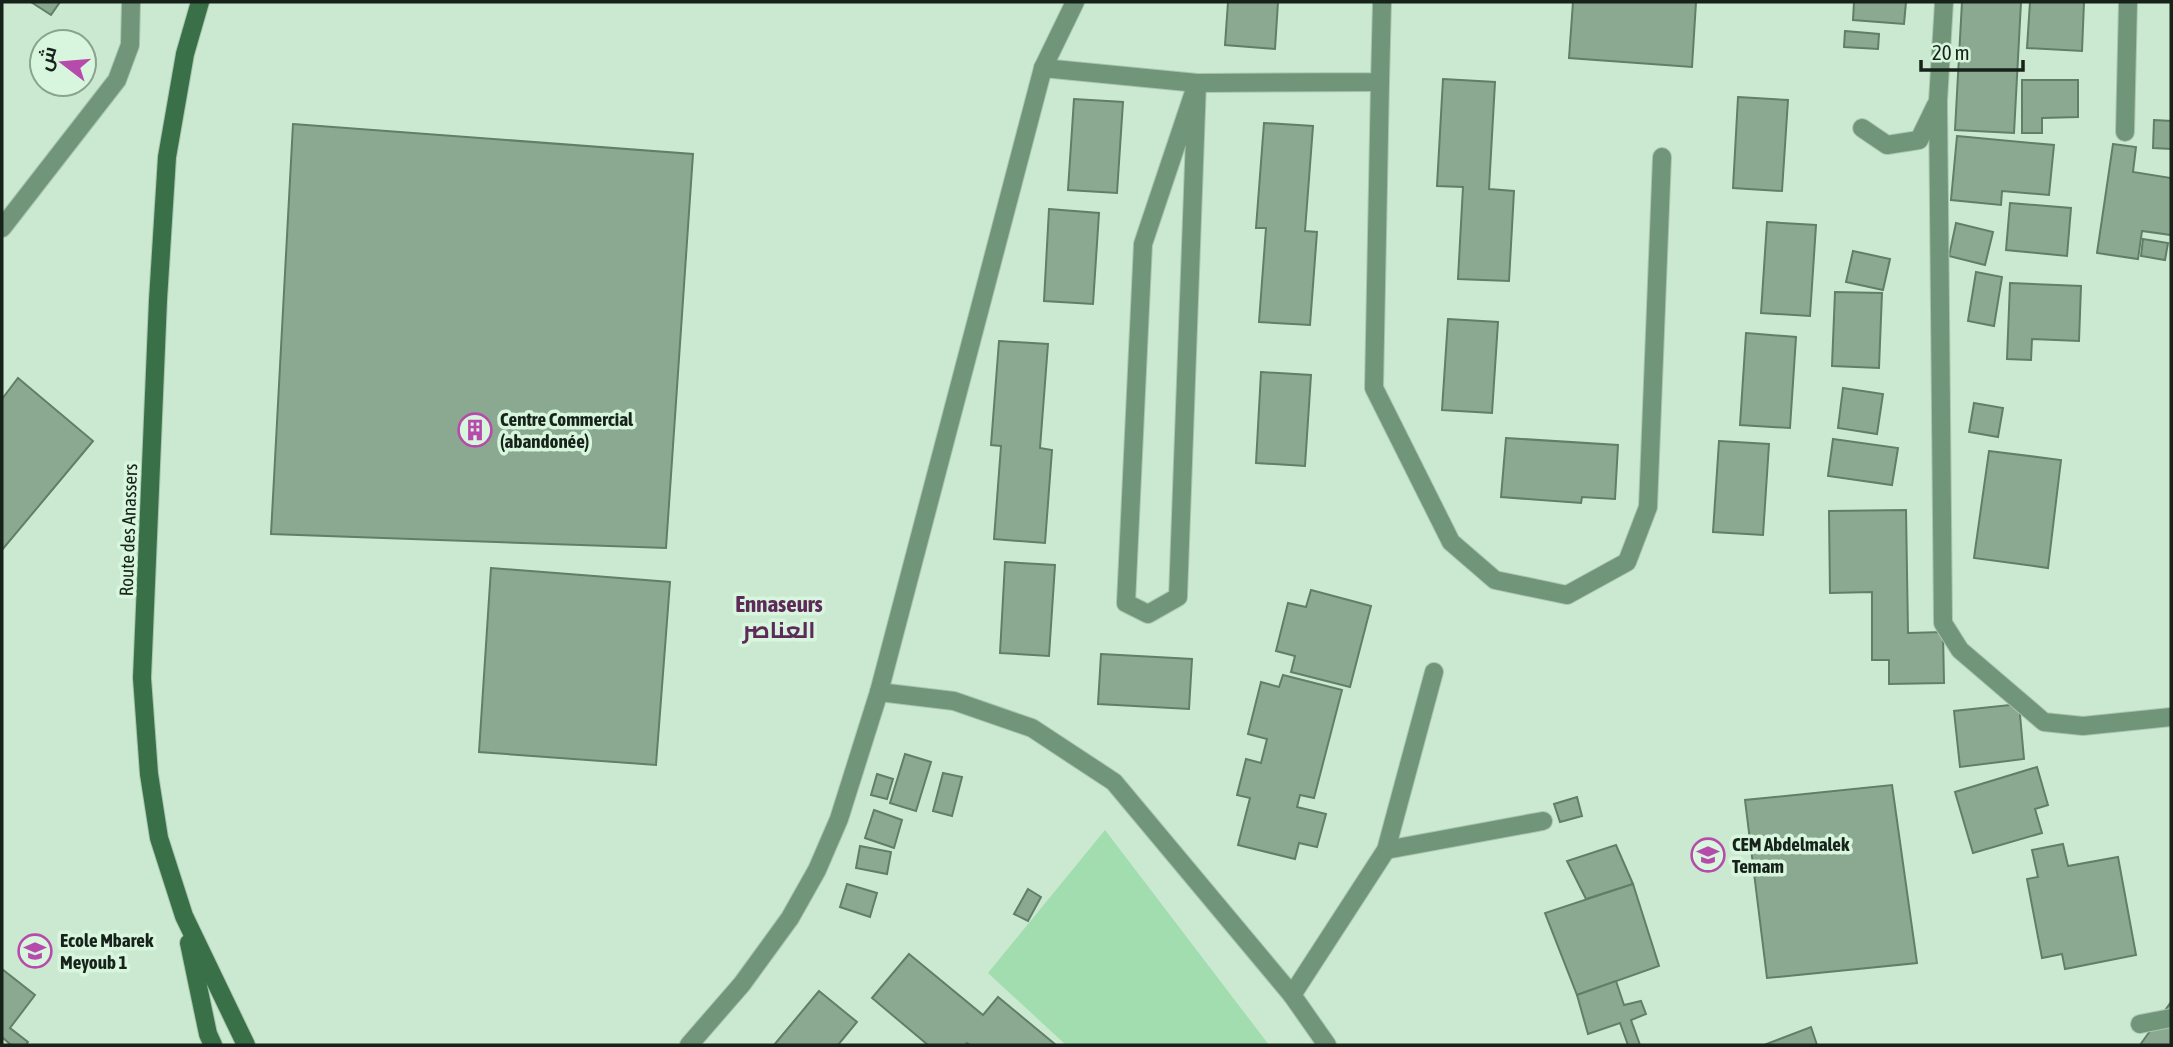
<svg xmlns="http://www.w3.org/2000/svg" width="2173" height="1047" font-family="'Asap Condensed',Cairo,sans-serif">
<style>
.green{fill:#a1ddaf}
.building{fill:#8ba991;stroke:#617e67;stroke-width:2}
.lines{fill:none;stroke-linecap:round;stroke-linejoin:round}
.service-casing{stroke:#aac5af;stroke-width:20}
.minor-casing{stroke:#aac5af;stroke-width:20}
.tertiary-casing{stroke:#aac5af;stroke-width:20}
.secondary-casing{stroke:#aac5af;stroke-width:20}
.service{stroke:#719579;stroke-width:18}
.minor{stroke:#719579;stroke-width:18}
.tertiary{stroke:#719579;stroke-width:18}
.secondary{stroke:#397048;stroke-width:18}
.labels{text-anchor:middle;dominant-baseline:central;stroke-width:7;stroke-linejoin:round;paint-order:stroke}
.poi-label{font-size:19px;font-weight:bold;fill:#17231a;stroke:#d7f6dd;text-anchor:start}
.street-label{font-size:19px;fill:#17231a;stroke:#d7f6dd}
.quarter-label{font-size:23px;font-weight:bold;fill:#5e2a59;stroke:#d7f6dd}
</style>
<rect width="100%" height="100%" fill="#cae9d0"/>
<!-- green -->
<polygon class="green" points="1105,830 1269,1045 1066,1045 988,973"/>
<!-- building -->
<g class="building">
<polygon points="31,2 60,2 51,15"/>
<polygon points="1228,2 1278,2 1275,49 1225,45"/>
<polygon points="1573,2 1696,2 1692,67 1569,58"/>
<polygon points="1854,2 1906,2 1904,24 1853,20"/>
<polygon points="1962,2 2021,2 2014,133 1955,130"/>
<polygon points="2030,2 2084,2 2082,51 2027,48"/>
<polygon points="1845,31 1879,34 1878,49 1844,47"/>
<polygon points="1443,79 1495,82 1489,189 1514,191 1509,281 1458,279 1463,187 1437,186"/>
<polygon points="2022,80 2078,80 2078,117 2042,118 2042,133 2022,133"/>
<polygon points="1738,97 1788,100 1782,191 1733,188"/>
<polygon points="1074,99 1123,102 1117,193 1068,190"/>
<polygon points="2154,120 2171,121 2171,149 2153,148"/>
<polygon points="1264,123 1313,126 1305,231 1317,232 1310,325 1259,322 1266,228 1256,228"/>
<polygon points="293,124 693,154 666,548 271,534"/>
<polygon points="1957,136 2054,145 2049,195 2002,191 2001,205 1951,200"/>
<polygon points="2113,144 2136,147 2133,172 2171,178 2171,235 2142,231 2138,259 2097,253"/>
<polygon points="2010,203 2071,208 2067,256 2006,250"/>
<polygon points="1049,209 1099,213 1093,304 1044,301"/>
<polygon points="1767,222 1816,225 1810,316 1761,313"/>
<polygon points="1956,223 1993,232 1985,265 1949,256"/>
<polygon points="2143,239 2168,243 2165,260 2141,256"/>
<polygon points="1853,251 1890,259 1883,290 1846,282"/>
<polygon points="1976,272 2002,277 1994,326 1968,321"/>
<polygon points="2010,283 2081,286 2079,341 2032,339 2031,360 2007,359"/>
<polygon points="1835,292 1882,293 1879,368 1832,366"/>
<polygon points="1448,319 1498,322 1492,413 1442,410"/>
<polygon points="1746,333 1796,337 1790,428 1740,425"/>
<polygon points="999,341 1048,344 1040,448 1052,450 1045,543 994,539 1001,446 991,445"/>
<polygon points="1261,372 1311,375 1305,466 1256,463"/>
<polygon points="18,378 93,441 2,550 2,399"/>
<polygon points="1843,388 1883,394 1877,434 1838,428"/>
<polygon points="1974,403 2003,408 1998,437 1969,432"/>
<polygon points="1506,438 1618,445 1615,499 1582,497 1581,503 1501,497"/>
<polygon points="1833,439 1898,448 1892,485 1828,476"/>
<polygon points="1719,441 1769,444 1763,535 1713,532"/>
<polygon points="1989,451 2061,460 2048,568 1974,558"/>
<polygon points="1906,510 1908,633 1943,632 1944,683 1889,684 1889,660 1872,660 1872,592 1830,593 1829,511"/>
<polygon points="1005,562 1055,565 1049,656 1000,653"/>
<polygon points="491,568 670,582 656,765 479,752"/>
<polygon points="1311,590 1371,606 1350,687 1291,672 1295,656 1276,651 1288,603 1306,607"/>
<polygon points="1101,654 1192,659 1189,709 1098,704"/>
<polygon points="1283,675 1342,690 1314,798 1300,795 1297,807 1326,814 1317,847 1299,843 1295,859 1238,845 1250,798 1237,795 1246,759 1261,763 1267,739 1248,734 1261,682 1279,687"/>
<polygon points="2019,704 2024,759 1960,767 1954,711"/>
<polygon points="905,754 931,762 916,811 890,803"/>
<polygon points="2037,767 2048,805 2035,809 2042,833 1973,853 1955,792"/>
<polygon points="943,773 962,777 952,816 933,811"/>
<polygon points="877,774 893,779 887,799 871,795"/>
<polygon points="1892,785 1917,963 1767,978 1745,800"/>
<polygon points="1577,797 1582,816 1560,822 1554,804"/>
<polygon points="874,810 902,820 894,848 865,838"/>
<polygon points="2063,844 2068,866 2118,857 2136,955 2065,969 2062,954 2042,958 2027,879 2038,877 2032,850"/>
<polygon points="1616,845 1633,884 1586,899 1567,861"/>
<polygon points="860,846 891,852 887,874 856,868"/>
<polygon points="847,884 877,893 870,917 840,907"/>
<polygon points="1633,884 1659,966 1577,995 1545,913"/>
<polygon points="1028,889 1041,897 1028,921 1014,914"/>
<polygon points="909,954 983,1015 998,997 1056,1045 970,1045 967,1043 965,1045 928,1045 872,998"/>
<polygon points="2,969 35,995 10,1028 28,1042 26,1045 11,1045 2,1037"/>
<polygon points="1616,981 1624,1005 1641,1001 1646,1014 1631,1020 1640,1045 1628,1045 1620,1023 1588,1034 1577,995"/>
<polygon points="819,991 857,1022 838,1045 774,1045"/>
<polygon points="2171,1002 2171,1045 2140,1045"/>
<polygon points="1811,1027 1817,1045 1764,1045"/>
</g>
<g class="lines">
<defs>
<polyline id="service" points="2140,1024 2171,1018"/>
<g id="minor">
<polyline points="1944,2 1938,101 1943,623 1960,650 2044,722 2083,726 2171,717"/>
<polyline points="1043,68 1197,83 1380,82 1382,2"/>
<polyline points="1380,82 1374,388 1451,542 1495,580 1567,595 1627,562 1648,507 1662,157"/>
<polygon points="1197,83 1178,597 1148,614 1126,603 1143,244"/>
<polyline points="1862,128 1887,145 1919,140 1936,105"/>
<polyline points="2125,132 2128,2"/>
<polyline points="2,228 117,80 130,45 131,2"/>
<polyline points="879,692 1043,68 1075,2"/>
<polyline points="1386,850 1543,821"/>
<polyline points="1292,995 1386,850 1434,672"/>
</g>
<polyline id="tertiary" points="689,1045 742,984 790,918 817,870 839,819 879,692 954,701 1032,728 1114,782 1292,995 1327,1045"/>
<g id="secondary">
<polyline points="200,2 185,54 167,157 158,300 142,678 149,774 159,838 184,916 246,1045"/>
<polyline points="189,943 208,1034 213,1045"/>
</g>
</defs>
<!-- service casing -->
<use href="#service" class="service-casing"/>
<!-- minor casing -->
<use href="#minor" class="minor-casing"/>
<!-- tertiary casing -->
<use href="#tertiary" class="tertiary-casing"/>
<!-- secondary casing -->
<use href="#secondary" class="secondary-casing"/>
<!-- service -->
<use href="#service" class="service"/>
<!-- minor -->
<use href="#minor" class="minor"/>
<!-- tertiary -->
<use href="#tertiary" class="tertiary"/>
<!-- secondary -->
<use href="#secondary" class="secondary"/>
</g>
<!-- icons -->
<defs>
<symbol id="building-ring" viewBox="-11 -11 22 22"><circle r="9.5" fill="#d7f6dd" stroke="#b64bac" stroke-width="1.5"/><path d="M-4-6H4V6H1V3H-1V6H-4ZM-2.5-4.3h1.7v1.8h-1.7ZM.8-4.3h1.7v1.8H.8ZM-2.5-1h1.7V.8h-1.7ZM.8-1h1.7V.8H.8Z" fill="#b64bac"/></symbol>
<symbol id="school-ring" viewBox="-11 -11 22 22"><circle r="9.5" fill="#d7f6dd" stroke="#b64bac" stroke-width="1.5"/><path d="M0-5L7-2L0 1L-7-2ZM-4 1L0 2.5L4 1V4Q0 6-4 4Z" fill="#b64bac"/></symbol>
</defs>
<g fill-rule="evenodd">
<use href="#building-ring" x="456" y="411" width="38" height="38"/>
<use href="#school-ring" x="1689" y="836" width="38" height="38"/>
<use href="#school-ring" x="16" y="932" width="38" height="38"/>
</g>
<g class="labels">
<!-- poi labels -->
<g class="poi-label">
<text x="500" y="419">Centre Commercial<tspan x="500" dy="22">(abandonée)</tspan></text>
<text x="1732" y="844">CEM Abdelmalek<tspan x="1732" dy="22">Temam</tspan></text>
<text x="60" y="940">Ecole Mbarek<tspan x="60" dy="22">Meyoub 1</tspan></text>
</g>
<!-- street labels -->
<g class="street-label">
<text transform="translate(128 530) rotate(-88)">Route des Anassers</text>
</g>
<!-- quarter labels -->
<g class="quarter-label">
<text x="779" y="604">Ennaseurs<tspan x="779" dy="26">العناصر</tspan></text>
</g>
</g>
<!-- border -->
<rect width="2173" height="1047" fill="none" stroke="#17231a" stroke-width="7"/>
<!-- north arrow -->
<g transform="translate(63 63) rotate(286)"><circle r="33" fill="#d7f6dd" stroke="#8aa28f" stroke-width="2"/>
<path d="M0-5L12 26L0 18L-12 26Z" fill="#b64bac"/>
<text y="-10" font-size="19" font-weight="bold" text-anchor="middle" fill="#17231a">ش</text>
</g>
<!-- scale -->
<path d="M1921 60v10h102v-10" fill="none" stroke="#17231a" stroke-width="3.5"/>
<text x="1932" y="60" font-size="21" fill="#17231a" stroke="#d7f6dd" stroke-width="5" paint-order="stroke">20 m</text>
</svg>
